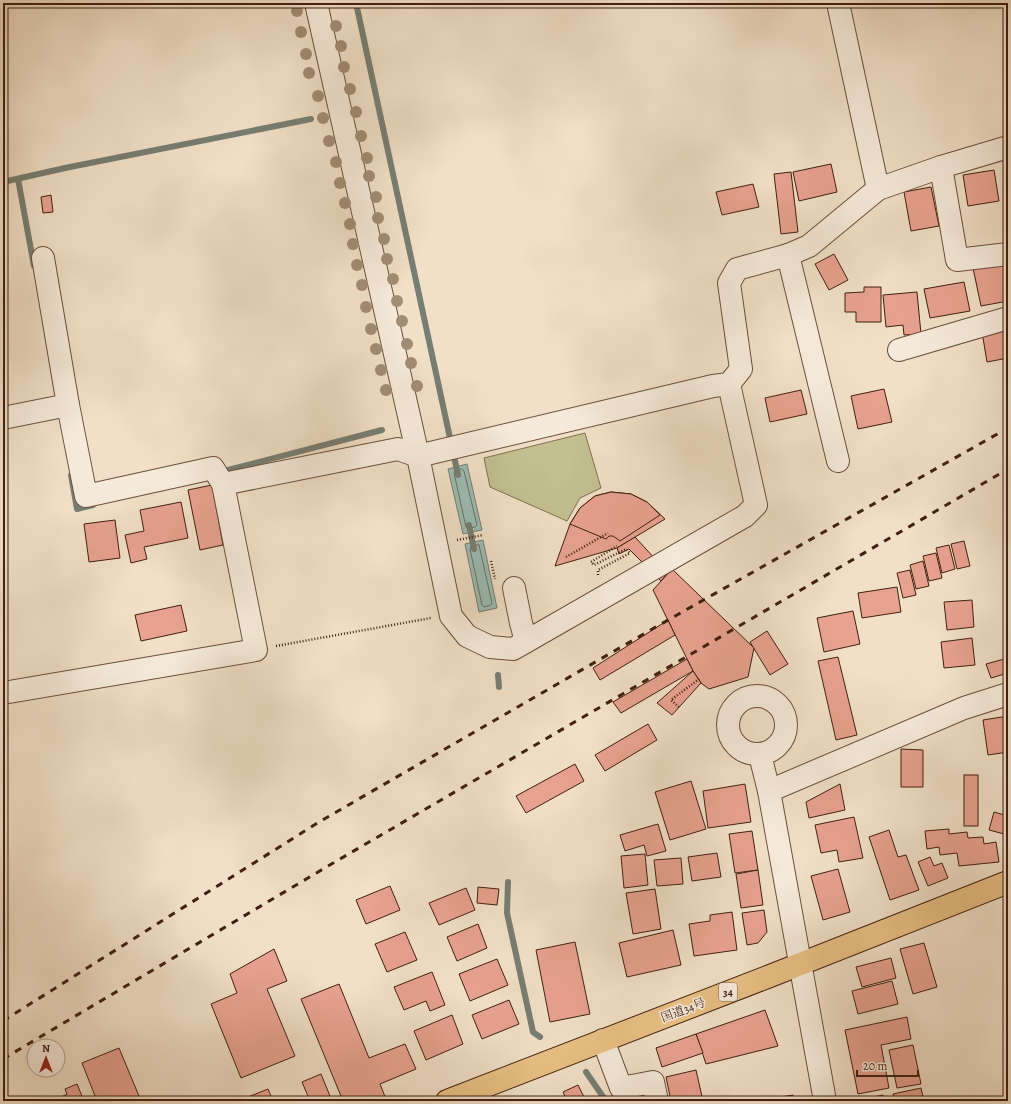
<svg xmlns="http://www.w3.org/2000/svg" width="1011" height="1104" font-family="Alegreya,'Noto Serif JP',serif">
<style>
.green{fill:#c2c090;stroke:#827050}
.water{fill:#9bbdb5;stroke:#777e73}
.lines{fill:none;stroke-linecap:round;stroke-linejoin:round}
.shore{stroke:#6e6e62;stroke-width:1}
.stream{stroke:#777e73;stroke-width:6}
.building{fill:#e8a290;stroke:#411f0f}
.minor-casing{stroke:#6d4f3d;stroke-width:24}
.highway-casing{stroke:#411f0f;stroke-width:24}
.path{stroke:#411f0f;stroke-width:2.5;stroke-dasharray:1 2;stroke-linecap:butt}
.minor{stroke:#f6ebdb;stroke-width:22}
.highway{stroke:#e8c084;stroke-width:22}
.rail{stroke:#411f0f;stroke-width:3;stroke-dasharray:7 7;stroke-linecap:butt}
.tree{fill:#a28c73}
.labels{text-anchor:middle;dominant-baseline:central;stroke-width:3;stroke-linejoin:round;paint-order:stroke}
.shield{fill:#f6ebdb;stroke:#775c4c;stroke-width:1}
.shield-label{font-size:11px;font-weight:bold;fill:#411f0f}
.street-label{font-size:12px;fill:#411f0f;stroke:#f6ebdb}
</style>
<rect width="100%" height="100%" fill="#f1e0c7"/>
<filter id="stains"><feTurbulence type="fractalNoise" baseFrequency=".005" numOctaves="4"/><feColorMatrix values="0 0 0 0 .2 0 0 0 0 .09 0 0 0 0 .02 0 0 0 .5 -.17"/></filter>
<radialGradient id="worn" r=".72"><stop offset=".6" stop-color="#630" stop-opacity="0"/><stop offset="1" stop-color="#630" stop-opacity=".3"/></radialGradient>
<!-- green -->
<polygon class="green" points="585,433 601,488 580,498 567,521 490,487 484,458"/>
<!-- water -->
<g class="water">
<polygon points="467,464 482,530 463,534 448,469"/>
<polygon points="483,540 497,608 479,612 465,544"/>
</g>
<g class="lines">
<!-- shore -->
<g class="shore">
<polygon points="462,469 464,471 477,525 475,527 468,529 466,527 454,473 455,471"/>
<polygon points="479,545 492,603 491,605 484,607 482,605 470,549 471,547"/>
</g>
<!-- stream -->
<g class="stream">
<polyline points="356,3 458,475"/>
<polyline points="18,179 34,266"/>
<polyline points="3,182 65,168 311,119"/>
<polyline points="228,470 382,430"/>
<polyline points="71,475 77,509 93,505"/>
<polyline points="469,525 474,549"/>
<polyline points="498,675 499,687"/>
<polyline points="508,882 507,913 533,1032 540,1037"/>
<polyline points="586,1072 606,1101"/>
</g>
</g>
<!-- building -->
<g class="building">
<polygon points="831,164 837,192 799,201 793,172"/>
<polygon points="994,170 999,201 968,206 963,175"/>
<polygon points="791,172 798,232 781,234 774,174"/>
<polygon points="753,184 759,207 722,215 716,192"/>
<polygon points="931,187 939,226 911,231 904,192"/>
<polygon points="51,195 53,212 43,213 41,197"/>
<polygon points="834,254 848,280 829,290 815,264"/>
<polygon points="1005,262 1008,279 1008,301 981,306 973,268"/>
<polygon points="964,282 970,311 930,318 924,289"/>
<polygon points="864,287 881,287 881,322 856,322 856,312 845,312 845,293 864,292"/>
<polygon points="917,292 921,334 904,335 903,325 886,327 883,295"/>
<polygon points="1008,329 1008,358 987,362 982,332"/>
<polygon points="884,389 892,422 858,429 851,396"/>
<polygon points="801,390 807,414 770,422 765,398"/>
<polygon points="212,485 223,545 200,550 188,490"/>
<polygon points="611,492 631,494 647,502 665,519 617,548 555,566 570,524 580,508 595,496"/>
<polygon points="611,492 631,494 647,502 660,515 620,541 613,536 609,536 606,539 570,524 580,508 595,496"/>
<polygon points="181,502 188,538 144,547 147,559 131,563 125,535 144,531 140,510"/>
<polygon points="115,520 120,558 89,562 84,524"/>
<polygon points="635,537 668,573 661,581 629,549 619,554 617,548"/>
<polygon points="964,541 970,566 957,569 951,544"/>
<polygon points="949,545 955,569 942,573 936,548"/>
<polygon points="936,553 942,578 929,581 923,556"/>
<polygon points="923,561 929,586 916,589 910,565"/>
<polygon points="672,569 754,648 748,677 709,689 701,683 693,671 653,590"/>
<polygon points="910,570 916,595 903,598 897,573"/>
<polygon points="897,587 901,612 862,618 858,593"/>
<polygon points="972,600 974,627 947,630 944,602"/>
<polygon points="181,605 187,631 141,641 135,615"/>
<polygon points="853,611 860,644 824,652 817,618"/>
<polygon points="668,620 675,635 600,680 593,668"/>
<polygon points="767,631 788,664 770,675 750,642"/>
<polygon points="972,638 975,665 944,668 941,642"/>
<polygon points="838,657 857,735 836,740 818,661"/>
<polygon points="1008,658 1008,673 991,678 986,664"/>
<polygon points="687,659 693,671 621,713 613,702"/>
<polygon points="693,671 701,683 672,715 657,703"/>
<polygon points="1008,716 1008,752 988,755 983,720"/>
<polygon points="648,724 657,740 605,771 595,755"/>
<polygon points="901,749 923,750 923,787 901,787"/>
<polygon points="575,764 584,781 526,813 516,796"/>
<rect x="964" y="775" width="14" height="51"/>
<polygon points="691,781 706,829 670,840 655,792"/>
<polygon points="745,784 751,822 708,828 703,791"/>
<polygon points="840,784 845,810 809,818 806,802"/>
<polygon points="994,812 1008,816 1008,835 989,830"/>
<polygon points="854,817 863,858 839,862 837,850 821,853 815,825"/>
<polygon points="658,824 666,851 647,856 644,845 625,851 620,835"/>
<polygon points="949,829 949,834 967,832 968,838 983,837 984,844 996,842 999,862 959,866 957,853 940,855 939,847 927,849 925,831"/>
<polygon points="889,830 898,857 906,855 919,890 890,900 869,837"/>
<polygon points="752,831 758,870 735,873 729,834"/>
<polygon points="717,853 721,877 692,881 688,857"/>
<polygon points="645,854 648,885 624,888 621,856"/>
<polygon points="930,857 934,866 942,863 948,878 928,886 918,862"/>
<polygon points="681,858 683,884 657,886 654,860"/>
<polygon points="838,869 850,912 823,920 811,876"/>
<polygon points="758,870 763,905 741,908 736,874"/>
<polygon points="390,886 400,910 366,924 356,900"/>
<polygon points="478,887 499,889 497,905 477,903"/>
<polygon points="466,888 475,910 439,925 429,903"/>
<polygon points="655,889 661,929 633,934 626,893"/>
<polygon points="764,910 767,932 758,943 747,945 742,913"/>
<polygon points="732,912 737,950 694,956 689,924 710,921 710,915"/>
<polygon points="478,924 487,948 457,961 447,937"/>
<polygon points="673,930 681,965 627,977 619,943"/>
<polygon points="405,932 417,960 387,972 375,944"/>
<polygon points="575,942 590,1014 550,1022 536,950"/>
<polygon points="924,943 937,987 913,994 900,949"/>
<polygon points="274,949 287,981 267,989 295,1056 241,1078 211,1004 237,993 230,974"/>
<polygon points="891,958 896,978 862,987 856,967"/>
<polygon points="497,959 508,985 470,1001 459,974"/>
<polygon points="432,972 445,1005 430,1011 426,1001 404,1010 394,987"/>
<polygon points="892,981 898,1004 858,1014 852,991"/>
<polygon points="339,984 369,1058 405,1044 416,1069 380,1084 386,1099 381,1101 343,1101 301,999"/>
<polygon points="509,1000 519,1024 482,1039 472,1015"/>
<polygon points="765,1010 778,1046 706,1064 696,1034"/>
<polygon points="452,1015 463,1044 426,1060 414,1031"/>
<polygon points="907,1017 911,1039 881,1045 889,1088 858,1094 845,1030"/>
<polygon points="696,1034 703,1053 662,1067 656,1048"/>
<polygon points="913,1045 921,1084 897,1088 889,1050"/>
<polygon points="119,1048 141,1101 97,1101 82,1063"/>
<polygon points="696,1070 703,1101 671,1101 666,1077"/>
<polygon points="321,1074 332,1101 310,1101 302,1082"/>
<polygon points="77,1084 84,1101 54,1101 67,1094 65,1089"/>
<polygon points="578,1085 586,1101 567,1101 563,1092"/>
<polygon points="921,1088 924,1101 895,1101 893,1094"/>
<polygon points="268,1089 273,1101 244,1101 243,1099"/>
<polygon points="793,1095 794,1101 757,1101"/>
<polygon points="883,1095 884,1101 858,1101 858,1100"/>
<polygon points="644,1096 645,1101 622,1101"/>
</g>
<g class="lines">
<defs>
<g id="minor">
<polyline points="316,3 418,456 451,616 467,636 490,647 513,649 745,516 756,505 729,384"/>
<polyline points="838,3 878,189"/>
<polyline points="941,167 957,260 1008,254"/>
<polyline points="788,255 838,461"/>
<polyline points="43,258 68,405"/>
<polyline points="899,350 1008,318"/>
<polyline points="3,418 68,405 86,496 213,468 223,484 256,650 3,693"/>
<polyline points="223,484 398,449 418,456 713,386 729,384 741,369 729,283 737,269 788,255 809,246 878,189 941,167 1008,147"/>
<polyline points="514,588 521,623 526,641"/>
<circle cx="757" cy="725" r="29"/>
<polyline points="760,755 769,791 825,1101"/>
<polyline points="769,791 964,708 1008,694"/>
<polyline points="603,1040 621,1088 653,1082 657,1101"/>
</g>
<polyline id="highway" points="447,1101 770,976 1008,882"/>
</defs>
<!-- minor casing -->
<use href="#minor" class="minor-casing"/>
<!-- highway casing -->
<use href="#highway" class="highway-casing"/>
<!-- path -->
<g class="path">
<polyline points="457,540 483,535"/>
<polyline points="566,557 608,533"/>
<polyline points="491,561 495,579"/>
<polyline points="598,575 598,570 630,553 626,549 594,565 591,562 617,546"/>
<polyline points="276,646 431,618"/>
<polyline points="679,707 671,700 699,679"/>
</g>
<!-- minor -->
<use href="#minor" class="minor"/>
<!-- highway -->
<use href="#highway" class="highway"/>
<!-- rail -->
<g class="rail">
<polyline points="3,1021 319,822 661,624 1008,428"/>
<polyline points="3,1059 340,859 1008,469"/>
</g>
</g>
<!-- trees -->
<g class="tree">
<circle cx="297" cy="11" r="6"/>
<circle cx="336" cy="26" r="6"/>
<circle cx="301" cy="32" r="6"/>
<circle cx="341" cy="46" r="6"/>
<circle cx="306" cy="54" r="6"/>
<circle cx="344" cy="67" r="6"/>
<circle cx="309" cy="73" r="6"/>
<circle cx="350" cy="89" r="6"/>
<circle cx="318" cy="96" r="6"/>
<circle cx="356" cy="112" r="6"/>
<circle cx="323" cy="118" r="6"/>
<circle cx="361" cy="136" r="6"/>
<circle cx="329" cy="141" r="6"/>
<circle cx="367" cy="158" r="6"/>
<circle cx="336" cy="162" r="6"/>
<circle cx="369" cy="176" r="6"/>
<circle cx="340" cy="183" r="6"/>
<circle cx="376" cy="197" r="6"/>
<circle cx="345" cy="203" r="6"/>
<circle cx="378" cy="218" r="6"/>
<circle cx="350" cy="224" r="6"/>
<circle cx="384" cy="239" r="6"/>
<circle cx="353" cy="244" r="6"/>
<circle cx="387" cy="259" r="6"/>
<circle cx="357" cy="265" r="6"/>
<circle cx="393" cy="279" r="6"/>
<circle cx="362" cy="285" r="6"/>
<circle cx="397" cy="301" r="6"/>
<circle cx="366" cy="307" r="6"/>
<circle cx="402" cy="321" r="6"/>
<circle cx="371" cy="329" r="6"/>
<circle cx="407" cy="344" r="6"/>
<circle cx="376" cy="349" r="6"/>
<circle cx="411" cy="363" r="6"/>
<circle cx="381" cy="370" r="6"/>
<circle cx="417" cy="386" r="6"/>
<circle cx="386" cy="390" r="6"/>
</g>
<g class="labels">
<!-- shield labels -->
<rect class="shield" x="719" y="983" width="18" height="18" rx="3"/>
<g class="shield-label">
<text x="728" y="992">34</text>
</g>
<!-- street labels -->
<g class="street-label">
<text transform="translate(683 1010) rotate(-21)">国道34号</text>
</g>
</g>
<!-- margin -->
<rect width="1011" height="1104" fill="none" stroke="#f1e0c7" stroke-width="16"/>
<rect x="4" y="4" width="1003" height="1096" fill="none" stroke="#411f0f" stroke-width="2"/>
<rect x="8" y="8" width="995" height="1088" fill="none" stroke="#411f0f"/>
<!-- north arrow -->
<g transform="translate(46 1058)"><circle r="19" fill="#f6ebdb" stroke="#ae9989"/>
<path d="M0-3L7 15L0 10L-7 15Z" fill="#8f2418"/>
<text y="-6" font-size="11" font-weight="bold" text-anchor="middle" fill="#411f0f">N</text>
</g>
<!-- scale -->
<path d="M857 1070v6h61v-6" fill="none" stroke="#411f0f" stroke-width="2"/>
<text x="863" y="1070" font-size="12" fill="#411f0f" stroke="#f6ebdb" stroke-width="3" paint-order="stroke">20 m</text>
<rect width="100%" height="100%" filter="url(#stains)"/>
<rect width="100%" height="100%" fill="url(#worn)"/>
</svg>
